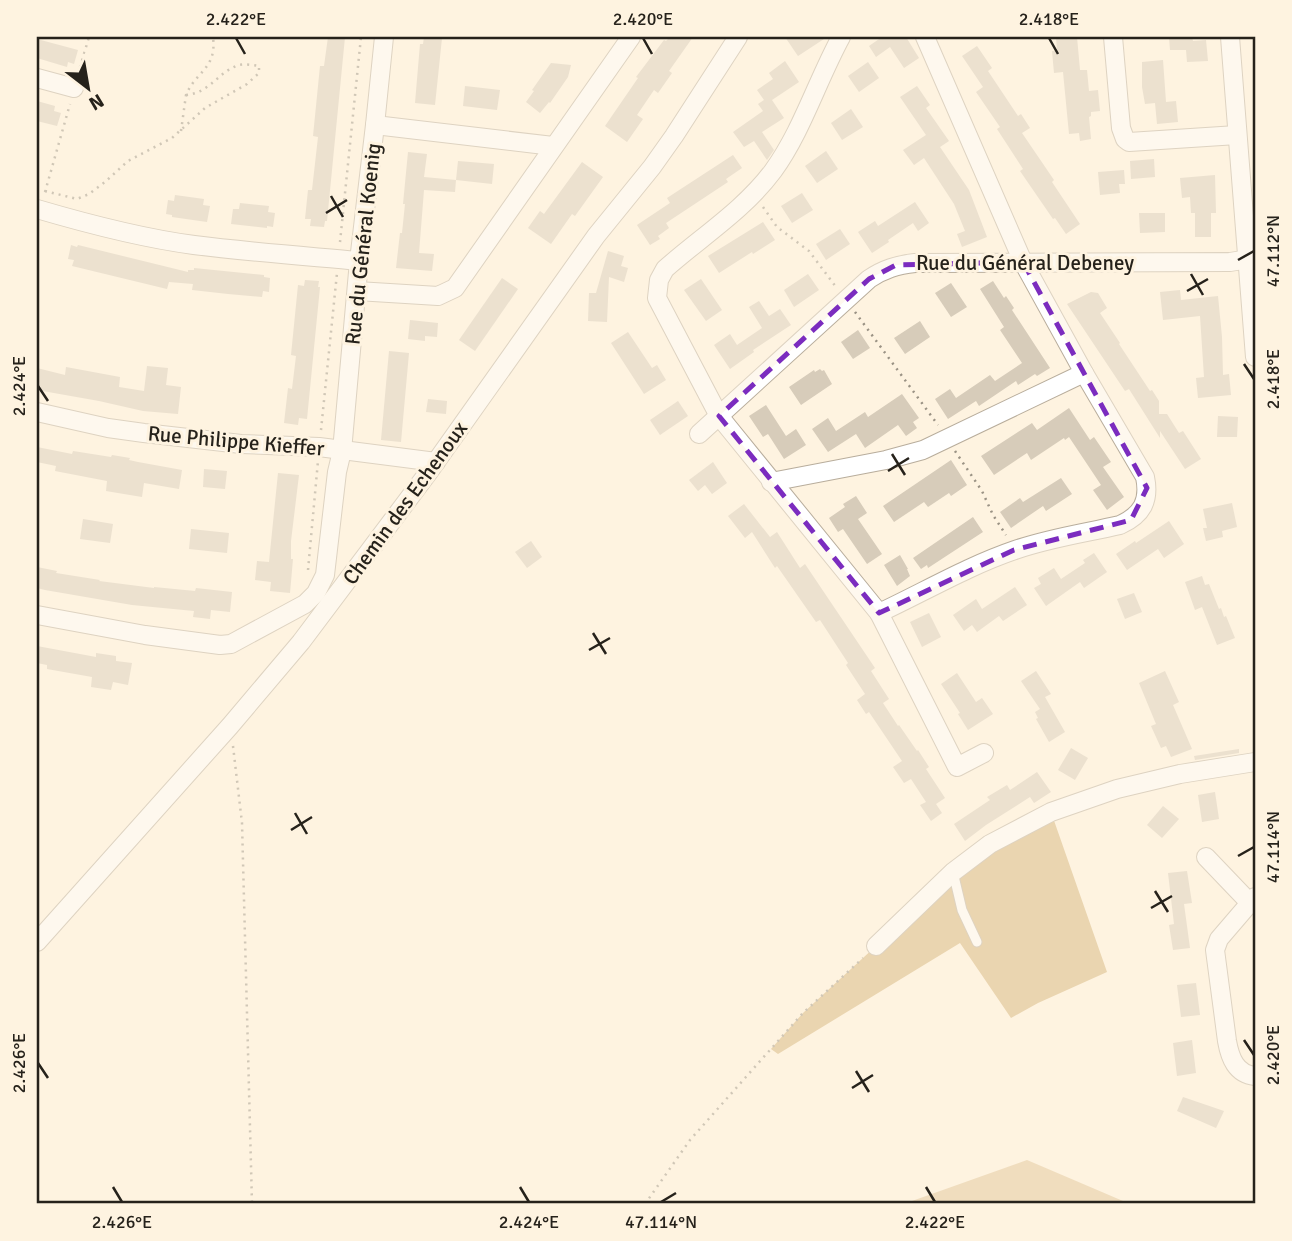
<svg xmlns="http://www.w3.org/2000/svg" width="1292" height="1241" font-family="Signika,sans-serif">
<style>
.green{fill:#e0c495}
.forest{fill:#d3b175}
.building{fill:#d7ccba}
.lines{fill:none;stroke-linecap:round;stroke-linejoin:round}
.service-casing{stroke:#b8ad9c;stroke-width:11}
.minor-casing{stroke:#b8ad9c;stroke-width:20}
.path{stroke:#9a9284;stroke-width:2.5;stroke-dasharray:2 5;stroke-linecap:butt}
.service{stroke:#fff;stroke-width:9}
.minor{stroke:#fff;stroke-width:18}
.marked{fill:none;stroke:#7b2cbf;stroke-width:5;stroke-dasharray:14 9;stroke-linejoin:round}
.ticks{fill:none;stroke:#26221b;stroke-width:2.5}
.labels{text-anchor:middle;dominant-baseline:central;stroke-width:6;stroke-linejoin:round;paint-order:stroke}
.street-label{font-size:21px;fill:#26221b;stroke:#fef3e0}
.neatline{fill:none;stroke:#26221b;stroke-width:2.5}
.ticks-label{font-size:18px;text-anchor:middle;fill:#26221b}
</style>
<rect width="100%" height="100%" fill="#fef3e0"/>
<!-- green -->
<polygon class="green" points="1027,1160 1130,1204 912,1204 912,1201"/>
<!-- forest -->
<polygon class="forest" points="1051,812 1107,972 1038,1003 1011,1018 960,943 778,1054 771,1049 803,1013 876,946 923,899"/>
<!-- building -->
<g class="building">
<polygon points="328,37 345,37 327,221 325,221 324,227 310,226 311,219 305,219 308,190 312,190 318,137 313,136 320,66 324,66"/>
<polygon points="424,37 442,38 435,105 415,103 420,44 423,44"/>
<polygon points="670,37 693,37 669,71 672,73 658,93 654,90 637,115 643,119 627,142 605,126 638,78 636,77 664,40 666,41"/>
<polygon points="785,37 827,37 798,56"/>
<polygon points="882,37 906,37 919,58 904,68 890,47 876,57 869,46"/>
<polygon points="1056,37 1077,37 1080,70 1087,70 1089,91 1098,90 1100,111 1091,112 1091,116 1089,117 1091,139 1080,141 1079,133 1069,134 1063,72 1054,73 1052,51 1057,51"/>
<polygon points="1169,37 1192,37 1193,41 1206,40 1208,61 1187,62 1186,50 1170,50"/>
<polygon points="37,39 78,50 74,64 68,62 67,67 37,58"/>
<polygon points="977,46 992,68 988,71 1018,116 1021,114 1030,128 1022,133 1054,180 1052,182 1080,224 1066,234 1055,218 1053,219 1020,171 1023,169 997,129 1000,127 976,92 983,87 962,56"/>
<polygon points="1163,60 1166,102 1176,101 1178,122 1157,124 1155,103 1145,104 1142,87 1142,62"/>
<polygon points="785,61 799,82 772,100 784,118 762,132 774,150 767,160 754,141 744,147 733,132 763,111 758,104 764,100 757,90 773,79 769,73"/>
<polygon points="868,62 879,78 859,92 848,76"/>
<polygon points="551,63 571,65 568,77 550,103 549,102 540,113 526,102 534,91 532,90"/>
<polygon points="465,86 500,90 497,110 463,106"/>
<polygon points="917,86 930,105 926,108 949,141 940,147 969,190 987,237 962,247 957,234 965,231 954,204 924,158 914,165 903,150 926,135 900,97"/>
<polygon points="37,101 55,106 54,111 61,113 57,126 37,121"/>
<polygon points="851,109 863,127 842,140 831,123"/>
<polygon points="826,151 838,169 817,183 805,166"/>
<polygon points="408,152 427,154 424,177 456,180 458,161 494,164 492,184 456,180 455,192 424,190 419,253 434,254 432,271 396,268 400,233 402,233 405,204 403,204"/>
<polygon points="733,155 742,168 726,179 728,182 666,223 669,228 658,236 660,239 650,245 637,225 670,203 667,198"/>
<polygon points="1154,159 1155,177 1131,179 1130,161"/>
<polygon points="582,162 603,177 575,216 572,214 551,244 528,228 540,211 544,214"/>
<polygon points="1124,170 1125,184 1119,184 1120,193 1100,195 1098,172"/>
<polygon points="1215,175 1216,213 1211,213 1211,237 1195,237 1195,213 1191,213 1190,197 1182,198 1180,178"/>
<polygon points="802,193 813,210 792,223 781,206"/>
<polygon points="175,195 204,199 203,205 210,206 207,222 172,217 172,215 166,214 168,200 174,201"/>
<polygon points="915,202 929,223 918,231 913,223 888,240 889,242 872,253 858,232 875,221 878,226"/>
<polygon points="240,203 269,206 268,212 275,213 273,227 267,226 267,228 231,224 233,209 239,209"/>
<polygon points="1139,213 1165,213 1165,232 1140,233"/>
<polygon points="763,222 775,240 753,254 752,252 719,273 708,256"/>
<polygon points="840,229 850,244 826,260 816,244"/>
<polygon points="71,245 77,247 78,245 188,272 188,270 194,270 194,268 264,275 264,277 270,278 269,292 263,291 262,297 228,294 192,290 193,284 169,282 167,289 72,266 74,260 68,259"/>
<polygon points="608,251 624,256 621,266 628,268 624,282 609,277 607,322 588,321 589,293 596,293"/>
<polygon points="808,274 819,290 794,307 784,290"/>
<polygon points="502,278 518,289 475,351 459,340"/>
<polygon points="701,279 722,310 706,321 684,290"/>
<polygon points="305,280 319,281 318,287 320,287 307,419 299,418 298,425 284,423 288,388 292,389 296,356 291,355 298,285 304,286"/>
<polygon points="993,281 1004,298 1006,296 1014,308 1012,310 1050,368 1037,376 1035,374 1018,385 1016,381 979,406 976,401 948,419 935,399 950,389 956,398 990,375 995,381 1022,363 1000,330 1004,327 980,289"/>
<polygon points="951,283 967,307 951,317 935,293"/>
<polygon points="1180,290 1181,300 1218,296 1222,337 1223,375 1229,374 1231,395 1198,398 1196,378 1204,377 1200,316 1163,320 1160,292"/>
<polygon points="1091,292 1098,293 1107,308 1100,313 1120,343 1119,344 1150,391 1152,390 1159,401 1159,414 1167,414 1179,433 1183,431 1201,459 1185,469 1160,431 1160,438 1129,389 1125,391 1067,304"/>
<polygon points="759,301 769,316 780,309 791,325 753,350 754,352 730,369 714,345 730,334 737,345 762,328 749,307"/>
<polygon points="410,320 438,323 437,337 425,336 425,341 408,339"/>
<polygon points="920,321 930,337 905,354 894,338"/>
<polygon points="858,330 870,348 853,359 841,342"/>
<polygon points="628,332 652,368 657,365 666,380 644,394 611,343"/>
<polygon points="389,351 409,353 401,442 381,440"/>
<polygon points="147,366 168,368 166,385 181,387 178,414 143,411 99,401 37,390 37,368 65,375 66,367 120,377 119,387 144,391"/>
<polygon points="820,369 822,371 824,370 832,384 801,405 789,387 814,370 815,372"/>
<polygon points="902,394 919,418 913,422 917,428 906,436 898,425 865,448 856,434 828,452 812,429 828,418 836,431 865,412 868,417"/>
<polygon points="428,399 447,401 446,414 426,412"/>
<polygon points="678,401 688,416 660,435 650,420"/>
<polygon points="766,405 786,436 796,429 806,445 784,459 768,434 763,437 749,416"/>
<polygon points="1069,408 1090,440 1094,437 1111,462 1103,467 1124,497 1107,510 1093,490 1101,485 1069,437 1065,440 1064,438 1031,460 1027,453 994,475 981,456 1032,423 1037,430"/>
<polygon points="1218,416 1238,417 1237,437 1217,437"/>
<polygon points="37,447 72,454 73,451 111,457 112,455 130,458 129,460 138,462 182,470 179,489 144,483 142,497 106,491 107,481 55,471 56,466 37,462"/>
<polygon points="951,460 967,485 951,496 949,493 928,507 924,502 894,522 883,506"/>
<polygon points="713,462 727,483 712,494 705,485 698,491 689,480"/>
<polygon points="204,469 227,471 225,489 203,487"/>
<polygon points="278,473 299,475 291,541 291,559 293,559 290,593 270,591 271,582 255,580 257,561 269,562"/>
<polygon points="1061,478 1072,494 1046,511 1043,506 1011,528 1000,512 1020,498 1023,502"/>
<polygon points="856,496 867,513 858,519 882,554 867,564 843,529 838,532 829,518 845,507 843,504"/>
<polygon points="1232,503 1237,527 1222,531 1223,537 1206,541 1203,528 1207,528 1203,509"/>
<polygon points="744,504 770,537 777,532 800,568 805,564 875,668 871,671 889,699 883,703 898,726 899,725 917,751 918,750 929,767 926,769 945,798 936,804 942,813 931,821 920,805 926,802 911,779 904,783 893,767 902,761 869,712 866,714 857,700 865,694 846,665 848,663 820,620 816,622 777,566 775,568 752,532 745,538 728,516"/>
<polygon points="973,517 983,532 928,568 927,565 921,569 913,558"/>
<polygon points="83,519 113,524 110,543 80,539"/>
<polygon points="1169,521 1184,544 1164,558 1158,549 1127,570 1116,554 1135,541 1136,543"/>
<polygon points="191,529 229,533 227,553 189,549"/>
<polygon points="531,541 542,557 527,568 515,552"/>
<polygon points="1094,553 1107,572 1084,588 1080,582 1046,606 1034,588 1041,584 1038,578 1054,568 1061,579 1085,563 1083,560"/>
<polygon points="900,555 908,569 907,569 910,576 897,586 884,565"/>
<polygon points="37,567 57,571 56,573 100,580 99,581 154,588 154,587 195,591 196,588 232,592 230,612 211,610 210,619 193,617 194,611 132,605 45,590 37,588"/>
<polygon points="1202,576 1205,585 1209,584 1219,609 1221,608 1224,617 1226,616 1235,638 1217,645 1202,607 1195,610 1185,582"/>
<polygon points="1015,587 1027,605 1003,621 999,616 977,632 972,625 964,631 953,615 976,599 982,609"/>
<polygon points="1134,593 1142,612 1125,619 1117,599"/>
<polygon points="929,613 941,637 922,647 910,622"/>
<polygon points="37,646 96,657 96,653 116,656 116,661 132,663 128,685 113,682 111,690 91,687 92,677 47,669 47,665 37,663"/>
<polygon points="1036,671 1051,694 1045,697 1065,732 1049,742 1036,719 1038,718 1035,712 1040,709 1021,681"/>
<polygon points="1165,671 1179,702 1173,705 1192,749 1171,757 1166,746 1161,748 1151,726 1156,724 1139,683"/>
<polygon points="957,673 976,702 982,698 993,714 968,730 958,714 960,713 941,684"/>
<polygon points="1071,748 1088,758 1075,780 1058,770"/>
<polygon points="1239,749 1239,753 1195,760 1194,756"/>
<polygon points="1037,772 1051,792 1034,803 1030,797 986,825 965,841 954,824 990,800 987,797 1007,785 1010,790"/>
<polygon points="1215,792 1219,819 1202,822 1198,795"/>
<polygon points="1163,806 1179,819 1162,838 1147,825"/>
<polygon points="1187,871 1192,903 1184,904 1190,948 1173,950 1169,925 1174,924 1168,873"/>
<polygon points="1196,983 1200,1015 1181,1017 1177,985"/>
<polygon points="1192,1040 1196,1073 1177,1076 1173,1043"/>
<polygon points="1183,1097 1224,1111 1216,1128 1177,1111"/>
</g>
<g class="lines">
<defs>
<polyline id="service" points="953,872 962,910 977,942"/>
<g id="minor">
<path d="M841,37c-24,44 -39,94 -68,134 -29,39 -72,66 -108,98l-6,11 -2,18 62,118 160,197c45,-21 89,-47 136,-63 34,-12 70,-17 105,-25 22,-10 30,-24 25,-48l-61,-104 -61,-111 -98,-225"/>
<polyline points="1113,37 1121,128 1125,139 1129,142 1237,135"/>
<polyline points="1230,37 1255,357"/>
<polyline points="37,78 74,88"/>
<polyline points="375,125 553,146"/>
<path d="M37,209c51,15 104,29 157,36 55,7 110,11 165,16"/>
<polyline points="357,291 438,296 455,288 631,37"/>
<polyline points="37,412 108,428 144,433 241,444 319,447 436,462"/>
<path d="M699,434l170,-155c15,-10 28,-14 46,-16l315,-1 25,-4"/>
<polyline points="771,482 886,460 923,450 1084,373"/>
<polyline points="879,613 957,767 984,753"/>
<polyline points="37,615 145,635 220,645 231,644 305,604 316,593 325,575 337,472 342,451 359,261 375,125 384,37"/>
<polyline points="1206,857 1250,903"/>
<path d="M1255,897l-36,42 -4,11 12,91c3,17 9,33 28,35"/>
<polyline points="37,942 230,726 301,642 428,473 596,236 652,167 674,136 738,37"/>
<polyline points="876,946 953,872 990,844 1051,812 1117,789 1180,774 1255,762"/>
</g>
</defs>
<!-- service casing -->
<use href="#service" class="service-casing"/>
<!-- minor casing -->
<use href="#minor" class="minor-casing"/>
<!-- path -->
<g class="path">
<polyline points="78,74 89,37"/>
<path d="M181,131l5,-36c10,-24 31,-26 27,-58"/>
<path d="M45,191l32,8 12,-5 16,-12 23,-21 44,-23 33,-30 42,-24 12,-11v-7c-7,-1 -16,-3 -23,0 -19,8 -27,27 -50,29"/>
<polyline points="45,192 70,104"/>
<polyline points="763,207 777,227 809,251 836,287"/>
<polyline points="340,242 361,37"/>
<polyline points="855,312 938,425"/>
<polyline points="321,430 337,273"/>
<polyline points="955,451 982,491 993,515 1006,535"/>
<polyline points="308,570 318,461"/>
<polyline points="233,746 242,823 252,1204"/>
<polyline points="645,1204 690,1140 745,1078 803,1013 863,958"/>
</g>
<!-- service -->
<use href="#service" class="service"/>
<!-- minor -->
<use href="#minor" class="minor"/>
</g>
<!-- marked area -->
<path d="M0 0H1292V1241H0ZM1023,262l124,226 -16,32 -117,30 -135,63 -160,-197 150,-137 27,-14z" fill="#fef3e0" fill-opacity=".55" fill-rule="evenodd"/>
<path class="marked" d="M1023,262l124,226 -16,32 -117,30 -135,63 -160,-197 150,-137 27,-14z"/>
<!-- ticks -->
<path class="ticks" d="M236,38l9,16M643,38l9,16M1049,38l9,16M331,196l12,21M326,213l21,-13M1238,260l16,-9M1191,274l12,21M1187,291l21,-12M1244,364l10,15M38,386l10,15M892,454l13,21M888,471l21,-13M593,633l13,21M589,650l21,-12M295,813l12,21M291,830l21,-13M1238,856l16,-9M1155,891l13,21M1151,908l21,-12M1244,1040l10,15M38,1063l10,15M856,1071l13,21M852,1088l21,-13M113,1187l9,15M520,1187l9,15M926,1187l9,15M661,1202l15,-9"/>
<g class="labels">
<!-- street labels -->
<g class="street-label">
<text transform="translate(363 244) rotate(-84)">Rue du Général Koenig</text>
<text x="1025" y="263">Rue du Général Debeney</text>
<text transform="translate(236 441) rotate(5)">Rue Philippe Kieffer</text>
<text transform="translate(405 503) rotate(-54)">Chemin des Echenoux</text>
</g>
</g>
<!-- border -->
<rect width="1292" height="1241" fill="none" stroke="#fef3e0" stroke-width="77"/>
<!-- north arrow -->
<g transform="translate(88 88) rotate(149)" stroke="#fef3e0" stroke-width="5" paint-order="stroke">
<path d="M0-5L12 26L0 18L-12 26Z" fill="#26221b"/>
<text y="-10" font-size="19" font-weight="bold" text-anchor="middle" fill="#26221b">N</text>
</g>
<rect x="38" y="38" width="1216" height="1164" class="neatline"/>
<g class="ticks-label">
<text x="236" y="25">2.422°E</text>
<text x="643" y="25">2.420°E</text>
<text x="1049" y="25">2.418°E</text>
<text transform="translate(1273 251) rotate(-90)" y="6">47.112°N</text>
<text transform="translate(1273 379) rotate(-90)" y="6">2.418°E</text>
<text transform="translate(19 386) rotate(-90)" y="6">2.424°E</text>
<text transform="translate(1273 847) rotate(-90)" y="6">47.114°N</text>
<text transform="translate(1273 1055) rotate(-90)" y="6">2.420°E</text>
<text transform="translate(19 1063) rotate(-90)" y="6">2.426°E</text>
<text x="122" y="1228">2.426°E</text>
<text x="529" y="1228">2.424°E</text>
<text x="661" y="1228">47.114°N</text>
<text x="935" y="1228">2.422°E</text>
</g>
</svg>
